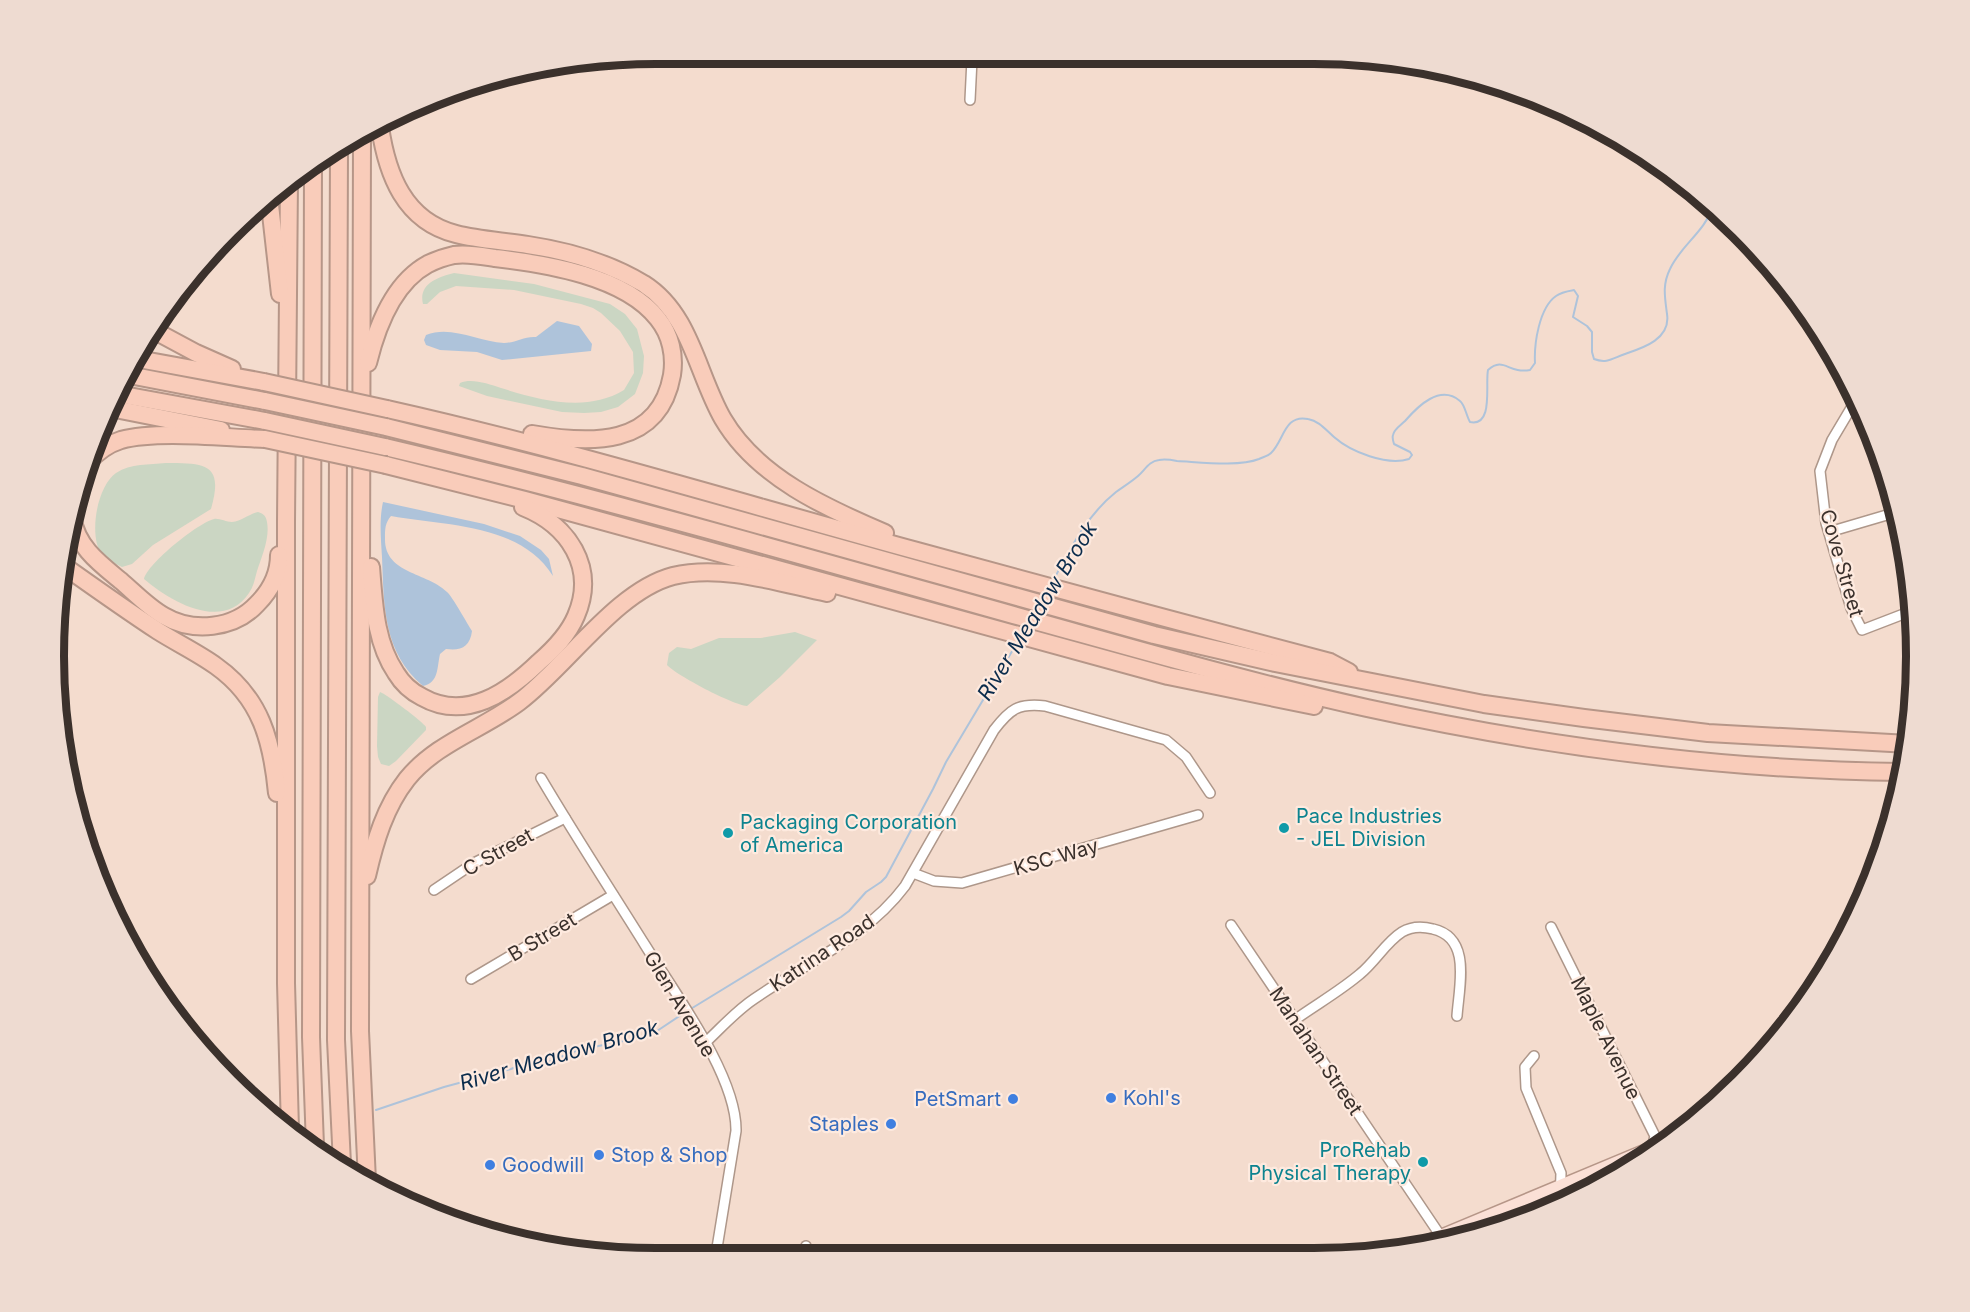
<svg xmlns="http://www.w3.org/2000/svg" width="1970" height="1312" font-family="Inter,sans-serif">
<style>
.green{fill:#cbd6c3}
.water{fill:#aec3da}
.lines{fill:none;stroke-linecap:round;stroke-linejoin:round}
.stream{stroke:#aec3da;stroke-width:2}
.street-casing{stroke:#ae978a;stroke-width:12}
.primary-casing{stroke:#b69688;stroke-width:18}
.highway-casing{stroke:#b69688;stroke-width:20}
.street{stroke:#fff;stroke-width:9}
.primary{stroke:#fbe0d6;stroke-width:15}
.highway{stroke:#f9ccba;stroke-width:16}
.highway-bridge-casing{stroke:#b69688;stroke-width:20;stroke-linecap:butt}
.highway-bridge{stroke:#f9ccba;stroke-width:16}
.culture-dot{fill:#0f9aa8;stroke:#feeadf;stroke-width:2}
.shop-dot{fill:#3f7fe0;stroke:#feeadf;stroke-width:2}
.labels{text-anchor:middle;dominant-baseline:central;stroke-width:4.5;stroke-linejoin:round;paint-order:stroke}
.street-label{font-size:20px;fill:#3b312c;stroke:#feeadf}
.culture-label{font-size:20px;fill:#0d838f;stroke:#feeadf;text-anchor:start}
.shop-label{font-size:20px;fill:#366cbe;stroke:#feeadf;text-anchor:start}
.water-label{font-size:21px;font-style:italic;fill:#0b2c4c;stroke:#feeadf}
.rim{fill:none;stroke:#3b312c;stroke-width:8}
</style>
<rect width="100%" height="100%" fill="#f4dcce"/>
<!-- green -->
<g class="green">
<path d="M454,273l80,11 76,20 15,10 12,15 7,27 -1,17 -8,21 -17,13 -17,5 -17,1 -22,-1 -75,-16 -28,-10 1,-3c12,-5 28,1 41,5 39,12 85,25 123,2l10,-17 -1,-21 -13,-21 -19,-18 -8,-5 -12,-4 -67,-14 -58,-4 -16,6 -13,12h-4c-5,-20 15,-27 31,-31z"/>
<path d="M166,463c40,0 58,1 45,46l-58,36 -21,19 -10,3c-6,-3 -15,-7 -20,-12 -14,-19 -5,-69 14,-82 15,-10 33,-8 50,-10z"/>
<path d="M258,512c6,2 8,4 9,10 3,16 -5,34 -10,49 -2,7 -3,15 -8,22 -26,39 -78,9 -105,-14 4,-16 54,-56 70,-60 5,-1 12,3 18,3 10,-1 17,-8 26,-10z"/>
<path d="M795,632l22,8 -37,37 -33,29c-14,-1 -71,-31 -80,-41l2,-12 8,-6 14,2 28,-11h42z"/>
<path d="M380,692c6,2 43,30 46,35v3l-30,31 -7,5 -8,-2 -3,-7 -1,-11 1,-49z"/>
</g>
<!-- water -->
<g class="water">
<path d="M557,321l22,5 13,18 -1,7 -89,9 -25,-8 -37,-2 -14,-5 -2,-5 2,-5c26,-10 52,7 78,8 11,0 20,-7 32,-6z"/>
<path d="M383,502l101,22 36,12 21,14 8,9 4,17c-33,-53 -108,-50 -162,-60 -6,7 -6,13 -6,22 -1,36 42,34 62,54 5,4 21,33 25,39 -2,16 -11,20 -26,18l-6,5c-3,13 -1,29 -17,32 -40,-34 -39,-80 -41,-129 -1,-18 -3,-37 1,-55z"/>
</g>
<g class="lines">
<!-- stream -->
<g class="stream">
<path d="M1053,581c17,-32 34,-66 63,-89 7,-5 15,-10 22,-16 7,-6 11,-15 21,-16 5,-1 13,0 18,1 22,1 62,6 82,-2 4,-2 9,-3 12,-6 13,-12 13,-39 37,-34 11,2 17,10 26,18 17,15 53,29 75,22l3,-4 -2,-3 -16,-8c-1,-3 -2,-6 -1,-9 1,-6 8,-10 12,-14 13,-15 35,-37 55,-20 5,4 6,14 10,21 24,5 15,-38 18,-52 16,-14 20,4 42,0l5,-7c-1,-19 4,-55 21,-67 5,-4 12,-5 18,-6l4,6 -5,21 14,9 5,6v20l2,7c13,5 19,-1 31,-5 18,-6 46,-15 42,-40 -2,-16 -5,-29 3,-45 11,-24 35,-37 43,-63"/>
<polyline points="689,1010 841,917 849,911 866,892 881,882 886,877 933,789 946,762 1017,643"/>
<polyline points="376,1110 444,1087 511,1069 525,1063 546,1063 578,1050 634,1039 654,1033 684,1013"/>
</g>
<defs>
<g id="street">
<polyline points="970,100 972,59"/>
<polyline points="1857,398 1832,440 1820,471 1826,523 1851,608 1862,630 1914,610"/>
<polyline points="1829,532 1897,512"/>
<path d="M541,778c33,56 69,111 104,167 29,47 92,131 91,186l-20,123"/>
<polyline points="913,873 934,881 962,883 1198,815"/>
<polyline points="434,890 474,863 565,818"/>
<polyline points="1231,925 1442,1238"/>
<polyline points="1551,927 1655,1136 1651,1152"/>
<polyline points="471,979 613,895"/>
<path d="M1296,1019c21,-15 44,-28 64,-45 15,-12 26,-32 42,-42 10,-6 20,-6 31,-3 39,9 26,57 24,87"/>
<path d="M706,1042c16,-15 30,-31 48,-43 52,-36 113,-62 151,-113l89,-156c16,-21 24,-27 51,-24l121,34 20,17 24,36"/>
<polyline points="1534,1056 1525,1067 1526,1088 1561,1173 1560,1204"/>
<polyline points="805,1254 806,1246"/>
</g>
<polyline id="primary" points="1423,1245 1665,1144"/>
<g id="highway">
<path d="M380,127c7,47 24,94 76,107 23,6 48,7 72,11 40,6 81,18 116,39 47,30 53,90 79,135 34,58 103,89 162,114"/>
<polyline points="362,135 360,1031 367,1181"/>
<polyline points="339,147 336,1040 342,1164"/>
<polyline points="313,162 311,1037 315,1146"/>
<polyline points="289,180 286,522 286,983 290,1129"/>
<polyline points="269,196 280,294"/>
<polyline points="155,331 196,353 232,369"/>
<polyline points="138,359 264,382"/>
<path d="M368,363c9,-37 25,-80 60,-99 8,-4 17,-7 26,-9 14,-2 28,1 41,3 51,6 130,18 163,61 13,16 17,37 14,56 -13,73 -83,69 -140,59"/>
<polyline points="129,375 265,401"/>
<polyline points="118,394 265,421"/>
<polyline points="110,408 221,430"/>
<path d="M387,409c179,40 354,94 530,142 138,38 275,74 413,111l19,10"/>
<polyline points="386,427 582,476 1154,635 1275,663 1484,704 1584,718 1708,733 1909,744"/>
<path d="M385,447c221,52 439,115 657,176 108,30 216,61 325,85 174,38 358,62 535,64"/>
<path d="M87,463c9,-10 21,-19 34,-23 37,-10 105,-2 144,-1"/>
<polyline points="386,465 525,500 1168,676 1314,706"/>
<path d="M72,517c5,30 27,46 49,64 14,12 27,26 43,35 29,17 70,13 93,-12 13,-13 22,-30 22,-49"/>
<path d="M64,566c31,22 62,44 94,65 19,12 40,22 58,35 45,32 56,75 61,127"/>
<path d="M371,567c3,36 4,75 25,106 6,10 16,19 26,24 44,25 86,-5 117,-35 15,-13 29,-27 37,-46 21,-49 -8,-91 -53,-109"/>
<path d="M367,876c8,-35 18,-69 40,-97 29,-36 76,-50 112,-77 48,-36 97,-111 154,-126 49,-12 106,7 154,17"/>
</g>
</defs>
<!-- street casing -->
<use href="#street" class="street-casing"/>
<!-- primary casing -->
<use href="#primary" class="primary-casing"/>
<!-- highway casing -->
<use href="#highway" class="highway-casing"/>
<!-- street -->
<use href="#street" class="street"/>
<!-- primary -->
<use href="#primary" class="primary"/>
<!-- highway -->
<use href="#highway" class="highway"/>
<defs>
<g id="highway-bridge">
<polyline points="264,382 387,409"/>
<polyline points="265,401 386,427"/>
<polyline points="265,421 385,447"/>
<polyline points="265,439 386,465"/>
</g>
</defs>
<!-- highway-bridge casing -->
<use href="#highway-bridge" class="highway-bridge-casing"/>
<!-- highway-bridge -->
<use href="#highway-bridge" class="highway-bridge"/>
</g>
<!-- markers -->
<g class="culture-dot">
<circle cx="1284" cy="828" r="6"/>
<circle cx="728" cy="833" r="6"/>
<circle cx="1423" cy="1162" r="6"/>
</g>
<g class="shop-dot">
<circle cx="1111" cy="1098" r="6"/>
<circle cx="1013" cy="1099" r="6"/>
<circle cx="891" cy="1124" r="6"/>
<circle cx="599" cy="1155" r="6"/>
<circle cx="490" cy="1165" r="6"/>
</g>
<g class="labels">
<!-- street labels -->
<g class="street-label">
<text transform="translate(1842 563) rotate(74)">Cove Street</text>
<text transform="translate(498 852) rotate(-29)">C Street</text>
<text transform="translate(1056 857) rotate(-16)">KSC Way</text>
<text transform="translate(542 937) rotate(-31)">B Street</text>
<text transform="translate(822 953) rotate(-34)">Katrina Road</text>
<text transform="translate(680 1004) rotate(59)">Glen Avenue</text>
<text transform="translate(1606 1038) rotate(64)">Maple Avenue</text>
<text transform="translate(1316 1051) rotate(56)">Manahan Street</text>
</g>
<!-- culture labels -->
<g class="culture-label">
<text x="1296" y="816">Pace Industries<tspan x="1296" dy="23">- JEL Division</tspan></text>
<text x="740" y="822">Packaging Corporation<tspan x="740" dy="23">of America</tspan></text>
<text x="1411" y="1150" text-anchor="end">ProRehab<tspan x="1411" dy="23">Physical Therapy</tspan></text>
</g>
<!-- shop labels -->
<g class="shop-label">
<text x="1123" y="1098">Kohl's</text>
<text x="1001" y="1099" text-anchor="end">PetSmart</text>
<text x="879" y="1124" text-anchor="end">Staples</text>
<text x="611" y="1155">Stop &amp; Shop</text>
<text x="502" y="1165">Goodwill</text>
</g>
<!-- water labels -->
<g class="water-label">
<text transform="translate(1037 611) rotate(-58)">River Meadow Brook</text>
<text transform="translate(559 1055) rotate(-16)">River Meadow Brook</text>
</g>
</g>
<!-- crop -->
<path d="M0 0H1970V1312H0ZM656 64H1314A592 592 0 0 1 1906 656V656A592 592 0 0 1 1314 1248H656A592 592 0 0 1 64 656V656A592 592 0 0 1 656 64Z" fill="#eedbd1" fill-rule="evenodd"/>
<path class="rim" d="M656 64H1314A592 592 0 0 1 1906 656V656A592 592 0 0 1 1314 1248H656A592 592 0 0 1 64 656V656A592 592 0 0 1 656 64Z"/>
</svg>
